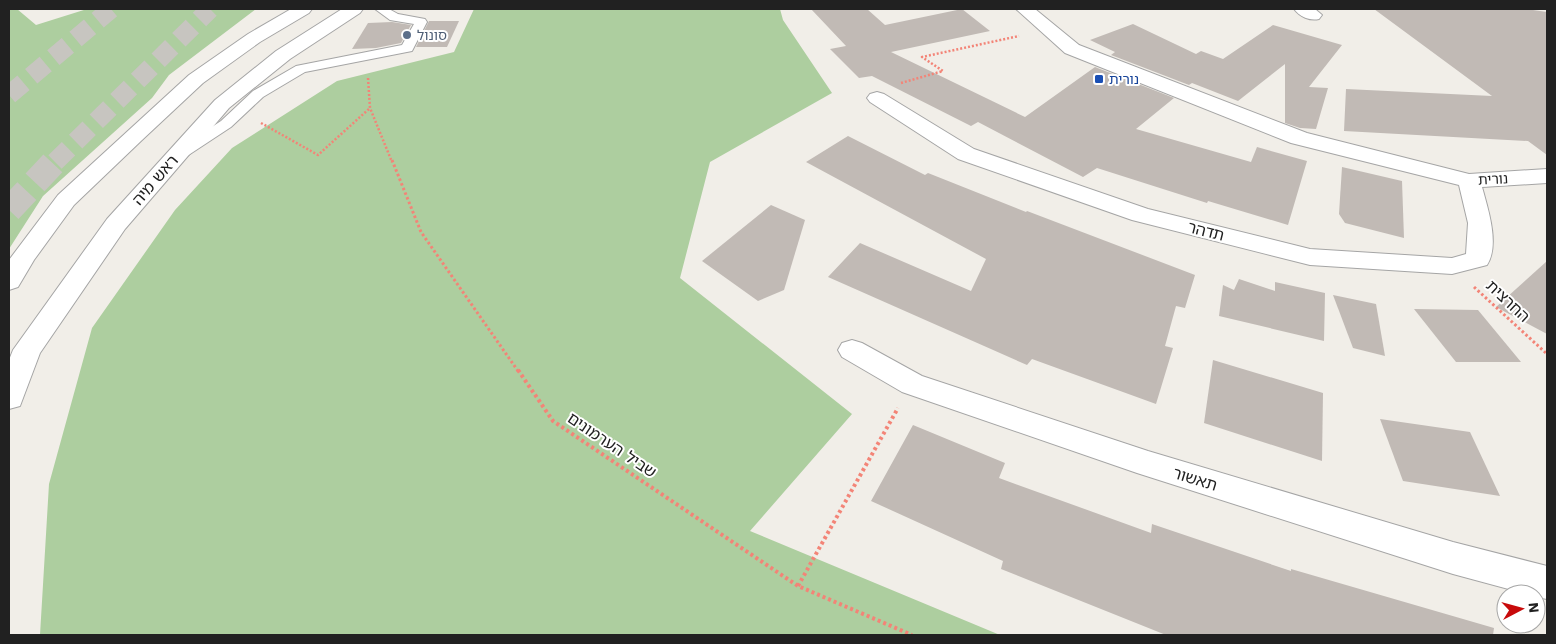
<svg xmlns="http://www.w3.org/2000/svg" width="1556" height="644" font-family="'Work Sans','Noto Sans Hebrew',sans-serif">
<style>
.forest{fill:#adce9f}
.building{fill:#c1bab5}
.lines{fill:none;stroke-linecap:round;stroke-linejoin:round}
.trunk-tunnel-far1{stroke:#c7c5c0;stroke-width:19;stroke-dasharray:19 10;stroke-linecap:butt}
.trunk-tunnel{stroke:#c7c5c0;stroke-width:26;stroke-dasharray:26 12;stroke-linecap:butt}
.service-casing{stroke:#a5a5a5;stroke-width:2}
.minor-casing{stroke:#a5a5a5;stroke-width:2}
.tertiary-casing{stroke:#a5a5a5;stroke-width:2}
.path-far2{stroke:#f38477;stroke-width:2.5;stroke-dasharray:2 2;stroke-linecap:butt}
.path-far1{stroke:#f38477;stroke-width:3;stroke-dasharray:2.5 2.5;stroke-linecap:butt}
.path{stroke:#f38477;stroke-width:4;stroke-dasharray:3 3;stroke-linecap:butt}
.service{fill:#fff;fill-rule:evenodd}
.minor{fill:#fff;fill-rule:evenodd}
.tertiary{fill:#fff;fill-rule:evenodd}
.service-dot{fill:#5c6f8a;stroke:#fff;stroke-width:2}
.transit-dot{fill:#1a4fb4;stroke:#fff;stroke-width:2}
.labels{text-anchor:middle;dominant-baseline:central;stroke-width:4;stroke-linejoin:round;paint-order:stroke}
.far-service-label{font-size:14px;fill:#4e5e75;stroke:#fff;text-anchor:start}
.far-transit-label{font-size:14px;fill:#164399;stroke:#fff;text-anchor:start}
.far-street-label{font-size:14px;fill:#212121;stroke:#fff}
.street-label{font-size:16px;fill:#212121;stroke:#fff}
</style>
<rect width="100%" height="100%" fill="#f1eee8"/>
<!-- forest -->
<g class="forest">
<polygon points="9,9 17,9 36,25 87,9 256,9 169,75 152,98 43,196 9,249"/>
<polygon points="474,9 780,9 783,20 832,93 710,162 680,278 852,414 750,531 1000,635 40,635 49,484 92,328 175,210 232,148 337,81 454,52"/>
</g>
<!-- building -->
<g class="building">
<polygon points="811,9 867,9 885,25 962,9 990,31 891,52 1025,117 1095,67 1174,98 1136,129 1251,162 1257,147 1307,161 1288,225 1208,201 1207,203 1097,168 1083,177 978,122 971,126 872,76 859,78 830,49 846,46"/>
<polygon points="1374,9 1526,9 1547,12 1547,155 1528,141 1344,131 1346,89 1492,96"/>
<polygon points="429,21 459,21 447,47 416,47"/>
<polygon points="392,22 411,25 401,43 376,48 352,49 368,23"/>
<polygon points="1133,24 1196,54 1201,51 1223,59 1273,25 1342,45 1309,87 1328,88 1316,129 1300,128 1285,123 1285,64 1238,101 1192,83 1189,85 1111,55 1115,52 1090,40"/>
<polygon points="848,136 925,175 928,173 1026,212 1027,211 1195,275 1185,308 1176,306 1165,346 1173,348 1156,404 1032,359 1027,365 828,277 860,243 971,291 986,259 806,162"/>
<polygon points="1342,167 1402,181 1404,238 1345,223 1339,214"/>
<polygon points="771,205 805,220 784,290 758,301 702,261"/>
<polygon points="1547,261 1547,334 1496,307"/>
<polygon points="1239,279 1275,291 1275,282 1325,293 1324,341 1219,316 1223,285 1234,290"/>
<polygon points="1333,295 1376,304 1385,356 1353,348"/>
<polygon points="1414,309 1478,310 1521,362 1456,362"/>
<polygon points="1213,360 1323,393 1322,461 1204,423"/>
<polygon points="1380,419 1470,432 1500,496 1403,481"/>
<polygon points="913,425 1005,463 999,478 1151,533 1152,524 1291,571 1291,569 1494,628 1493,635 1166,635 1001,569 1003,561 871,501"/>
</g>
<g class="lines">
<!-- trunk-tunnel-far1 -->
<g class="trunk-tunnel-far1">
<polyline points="9,95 111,9"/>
<polyline points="55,162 210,9"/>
</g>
<!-- trunk-tunnel -->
<polyline class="trunk-tunnel" points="9,210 56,160"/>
<defs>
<polygon id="service" points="375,9 389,9 398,14 425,19 427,22 412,51 305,72 263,97 231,127 187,156 177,156 174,153 177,150 221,121 253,91 296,66 402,45 414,24 390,20"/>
<g id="minor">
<path d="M1016,9h19l44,36 228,88 162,41 78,-5v14l-65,4c6,22 18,58 5,78l-35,9 -142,-9 -178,-45 -174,-61 -88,-57 -3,-4 3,-4 7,-2 7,2 90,55 174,60 162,40 142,9 14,-4 2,-31 -9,-38 -168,-42 -226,-90z"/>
<path d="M1294,9h21l7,6 -3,4c-9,2 -19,-2 -25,-10z"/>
<polygon points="852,340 862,343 922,376 1148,451 1453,542 1547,566 1547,599 1536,597 1536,594 1527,594 1453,574 1137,473 902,392 842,357 838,350 842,343"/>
</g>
<g id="tertiary">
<polygon points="291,9 312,9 309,13 260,42 203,83 142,140 74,205 34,260 18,287 9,290 9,260 58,195 189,75 248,34"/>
<polygon points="342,9 363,9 360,13 290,59 229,108 181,164 125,229 40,353 20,406 9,409 9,360 13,350 107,219 215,100 276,51"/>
</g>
</defs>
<!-- service casing -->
<use href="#service" class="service-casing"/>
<!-- minor casing -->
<use href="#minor" class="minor-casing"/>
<!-- tertiary casing -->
<use href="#tertiary" class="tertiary-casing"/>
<!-- path-far2 -->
<g class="path-far2">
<polyline points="368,78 370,108 392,162"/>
<polyline points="901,83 943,71 922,57 1019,36"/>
<polyline points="261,123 318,155 370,108"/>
</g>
<!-- path-far1 -->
<g class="path-far1">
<polyline points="392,160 421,232 518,371"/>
<polyline points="1474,287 1547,354"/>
</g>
<!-- path -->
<g class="path">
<polyline points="518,370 553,421 798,586 912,635"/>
<polyline points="798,586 898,408"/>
</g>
<!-- service -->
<use href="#service" class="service"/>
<!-- minor -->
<use href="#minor" class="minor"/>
<!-- tertiary -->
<use href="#tertiary" class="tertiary"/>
</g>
<!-- markers -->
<circle class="service-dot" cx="407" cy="35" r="5"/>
<rect class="transit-dot" x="1094" y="74" width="10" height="10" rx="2.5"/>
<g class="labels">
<!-- far-service labels -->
<g class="far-service-label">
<text x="417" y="35">סונול</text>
</g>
<!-- far-transit labels -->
<g class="far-transit-label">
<text x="1109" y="79">נורית</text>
</g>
<!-- far-street labels -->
<g class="far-street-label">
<text transform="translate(1493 179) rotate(-3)">נורית</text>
</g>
<!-- street labels -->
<g class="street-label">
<text transform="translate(155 180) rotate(-49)">ראש מיה</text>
<text transform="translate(1206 231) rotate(14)">תדהר</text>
<text transform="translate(1508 301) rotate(43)">החרצית</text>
<text transform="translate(612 445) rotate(34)">שביל הערמונים</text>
<text transform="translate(1195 479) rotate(17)">תאשור</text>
</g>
</g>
<!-- border -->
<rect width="1556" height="644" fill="none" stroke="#212121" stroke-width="20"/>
<!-- north arrow -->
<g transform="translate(1521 609) rotate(84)"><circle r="24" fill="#ffffff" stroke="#a6a6a6"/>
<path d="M0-4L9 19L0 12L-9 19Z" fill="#c80a0b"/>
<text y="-8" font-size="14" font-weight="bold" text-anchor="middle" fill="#212121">N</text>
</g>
</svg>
